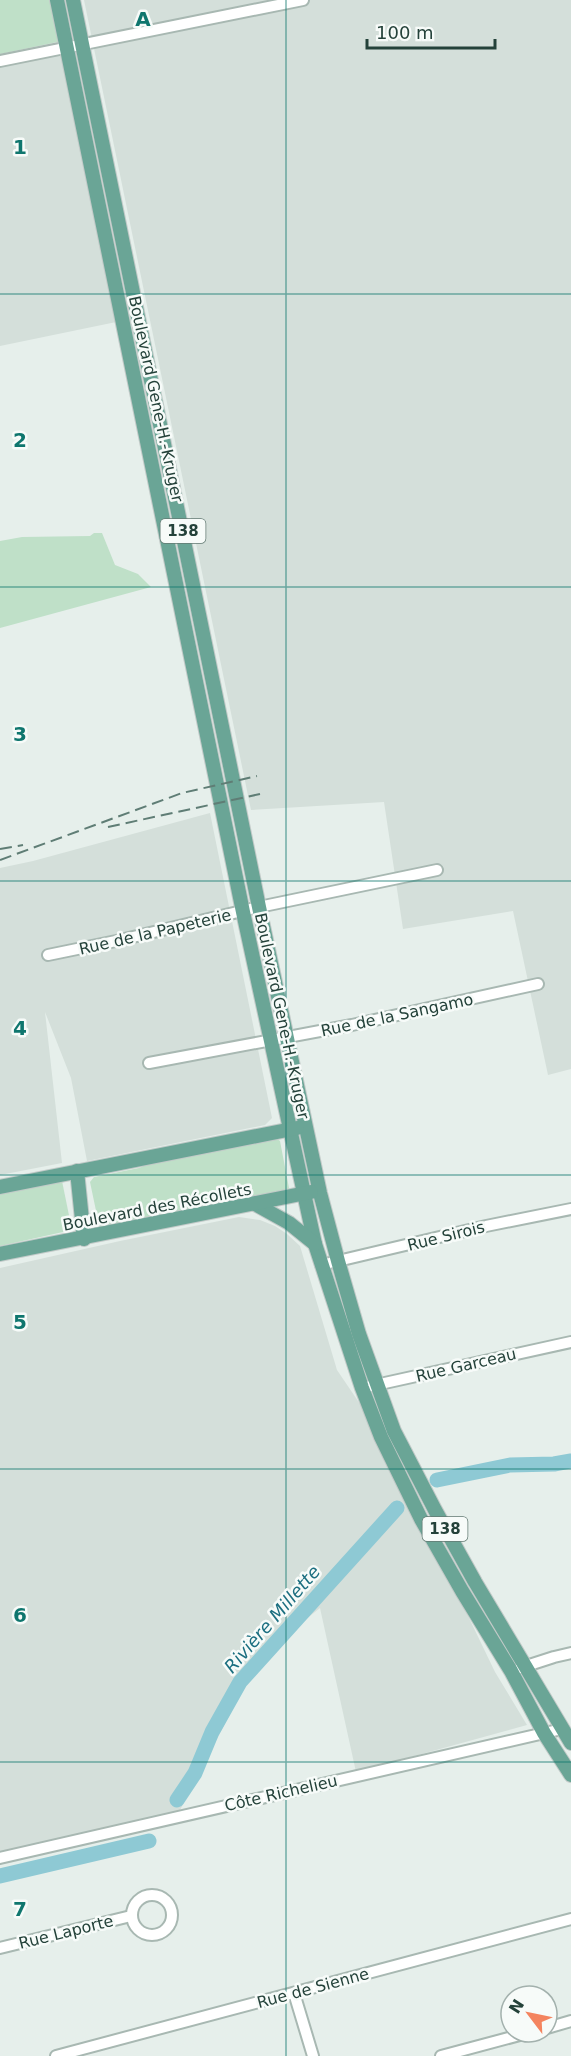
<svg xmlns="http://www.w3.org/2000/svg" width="571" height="2056" font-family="'DejaVu Sans',sans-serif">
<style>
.built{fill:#d4dfda}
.green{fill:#bfe0c8}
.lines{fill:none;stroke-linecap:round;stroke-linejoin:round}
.river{stroke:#8ec9d4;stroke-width:15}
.minor-casing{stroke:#a8b8b2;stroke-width:14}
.major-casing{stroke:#c2cac8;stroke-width:16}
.minor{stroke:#fff;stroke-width:10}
.major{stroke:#6aa596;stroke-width:14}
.rail{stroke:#5f7d75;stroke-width:2;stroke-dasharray:12 6;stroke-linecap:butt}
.grid{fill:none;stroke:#0f766e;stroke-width:1.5;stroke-opacity:0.55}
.labels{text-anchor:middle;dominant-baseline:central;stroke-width:5;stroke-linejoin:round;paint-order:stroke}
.shield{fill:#f7fbf9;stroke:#637a73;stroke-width:1.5}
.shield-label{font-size:15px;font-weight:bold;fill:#24423a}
.street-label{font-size:16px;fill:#24423a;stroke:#f7fbf9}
.water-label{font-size:18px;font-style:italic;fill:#1c6f80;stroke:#f7fbf9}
.grid-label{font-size:20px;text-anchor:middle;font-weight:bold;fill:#0f766e;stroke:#f7fbf9;stroke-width:5;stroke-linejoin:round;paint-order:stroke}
</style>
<rect width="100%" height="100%" fill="#e6efeb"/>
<!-- built -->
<g class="built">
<polygon points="84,0 571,0 571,1069 548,1075 513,911 403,929 384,802 251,810"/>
<polygon points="67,48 121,321 0,346 0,63"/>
<polygon points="210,813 272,1118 265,1125 87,1161 71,1078 45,1012 62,1163 0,1175 0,868 33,861"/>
<polygon points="239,1217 260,1220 275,1226 287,1234 300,1246 337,1370 381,1435 495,1672 527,1725 356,1772 320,1608 260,1656 179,1812 0,1854 0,1268 120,1241"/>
</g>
<!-- green -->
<g class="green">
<polygon points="0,0 59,0 67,40 0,54"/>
<polygon points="94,533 102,533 115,565 138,574 151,587 0,628 0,541 22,537 90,536"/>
<polygon points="276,1138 280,1141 289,1188 286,1191 102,1228 99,1225 90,1182 94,1177 139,1168 156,1160"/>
<polygon points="62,1181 72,1230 0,1246 0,1192"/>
</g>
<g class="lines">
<!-- river -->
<g class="river">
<polyline points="437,1480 510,1465 554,1464 571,1461"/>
<polyline points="177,1800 195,1773 212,1732 240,1682 397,1508"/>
<polyline points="0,1876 149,1841"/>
</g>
<defs>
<g id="minor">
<polyline points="0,61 303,0"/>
<polyline points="48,955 116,941 259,907 437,870"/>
<polyline points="149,1063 352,1025 538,984"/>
<polyline points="321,1265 486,1226 571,1209"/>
<polyline points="362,1388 571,1342"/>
<polyline points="520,1668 554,1657 571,1653"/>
<polyline points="0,1858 562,1729"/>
<circle cx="152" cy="1915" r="20"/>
<polyline points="0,1948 131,1916"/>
<polyline points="294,1993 313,2056"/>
<polyline points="547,2028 571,2021"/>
<polyline points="56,2056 571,1919"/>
<polyline points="441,2056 531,2032"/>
</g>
<g id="major">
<polyline points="57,0 243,912 315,1244 362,1388 381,1437 421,1519 462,1591 511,1671 544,1733 571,1775"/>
<polyline points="73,0 259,907 320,1193 338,1261 359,1334 394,1431 435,1510 475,1582 571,1743"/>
<polyline points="77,1171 84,1239"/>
<polyline points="0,1187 297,1128"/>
<polyline points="255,1204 289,1223 315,1244"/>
<polyline points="0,1254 311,1192"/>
</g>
</defs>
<!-- minor casing -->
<use href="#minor" class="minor-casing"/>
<!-- major casing -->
<use href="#major" class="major-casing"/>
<!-- minor -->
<use href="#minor" class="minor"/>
<!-- major -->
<use href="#major" class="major"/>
<!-- rail -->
<g class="rail">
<polyline points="108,827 260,794"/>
<polyline points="0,849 23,845"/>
<polyline points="0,860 182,793 257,776"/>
</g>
</g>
<!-- grid -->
<path class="grid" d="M286,0v2056M0,294h571M0,587h571M0,881h571M0,1175h571M0,1469h571M0,1762h571"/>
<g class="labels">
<!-- shield labels -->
<g class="shield">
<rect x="160.5" y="519" width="45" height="24" rx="4.5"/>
<rect x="422.5" y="1517" width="45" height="24" rx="4.5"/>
</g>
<g class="shield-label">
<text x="183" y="531">138</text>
<text x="445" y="1529">138</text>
</g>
<!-- street labels -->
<g class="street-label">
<text transform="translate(156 399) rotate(78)">Boulevard Gene-H.-Kruger</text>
<text transform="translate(155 932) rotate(-13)">Rue de la Papeterie</text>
<text transform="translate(397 1015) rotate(-12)">Rue de la Sangamo</text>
<text transform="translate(282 1016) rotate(78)">Boulevard Gene-H.-Kruger</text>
<text transform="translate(157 1207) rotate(-11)">Boulevard des Récollets</text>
<text transform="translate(446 1236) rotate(-14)">Rue Sirois</text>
<text transform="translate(466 1365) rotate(-13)">Rue Garceau</text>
<text transform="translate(281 1793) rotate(-13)">Côte Richelieu</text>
<text transform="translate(66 1932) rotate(-14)">Rue Laporte</text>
<text transform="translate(313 1988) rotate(-15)">Rue de Sienne</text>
</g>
<!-- water labels -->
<g class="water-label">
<text transform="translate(272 1619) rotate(-49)">Rivière Millette</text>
</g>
</g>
<g class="grid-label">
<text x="143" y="26">A</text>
<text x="20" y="154">1</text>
<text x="20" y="447">2</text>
<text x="20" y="741">3</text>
<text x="20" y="1035">4</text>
<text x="20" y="1329">5</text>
<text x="20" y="1622">6</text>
<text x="20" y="1916">7</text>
</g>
<!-- north arrow -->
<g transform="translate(529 2014) rotate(302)"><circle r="28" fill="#f7fbf9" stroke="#a3b1ad" stroke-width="1.5"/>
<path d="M0-4.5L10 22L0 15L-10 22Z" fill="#f4845f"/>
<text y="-9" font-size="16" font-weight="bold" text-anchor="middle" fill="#24423a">N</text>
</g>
<!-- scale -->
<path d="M367 39v9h128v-9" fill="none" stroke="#24423a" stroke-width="3"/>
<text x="376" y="39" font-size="18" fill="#24423a" stroke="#f7fbf9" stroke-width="4.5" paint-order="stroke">100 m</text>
</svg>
